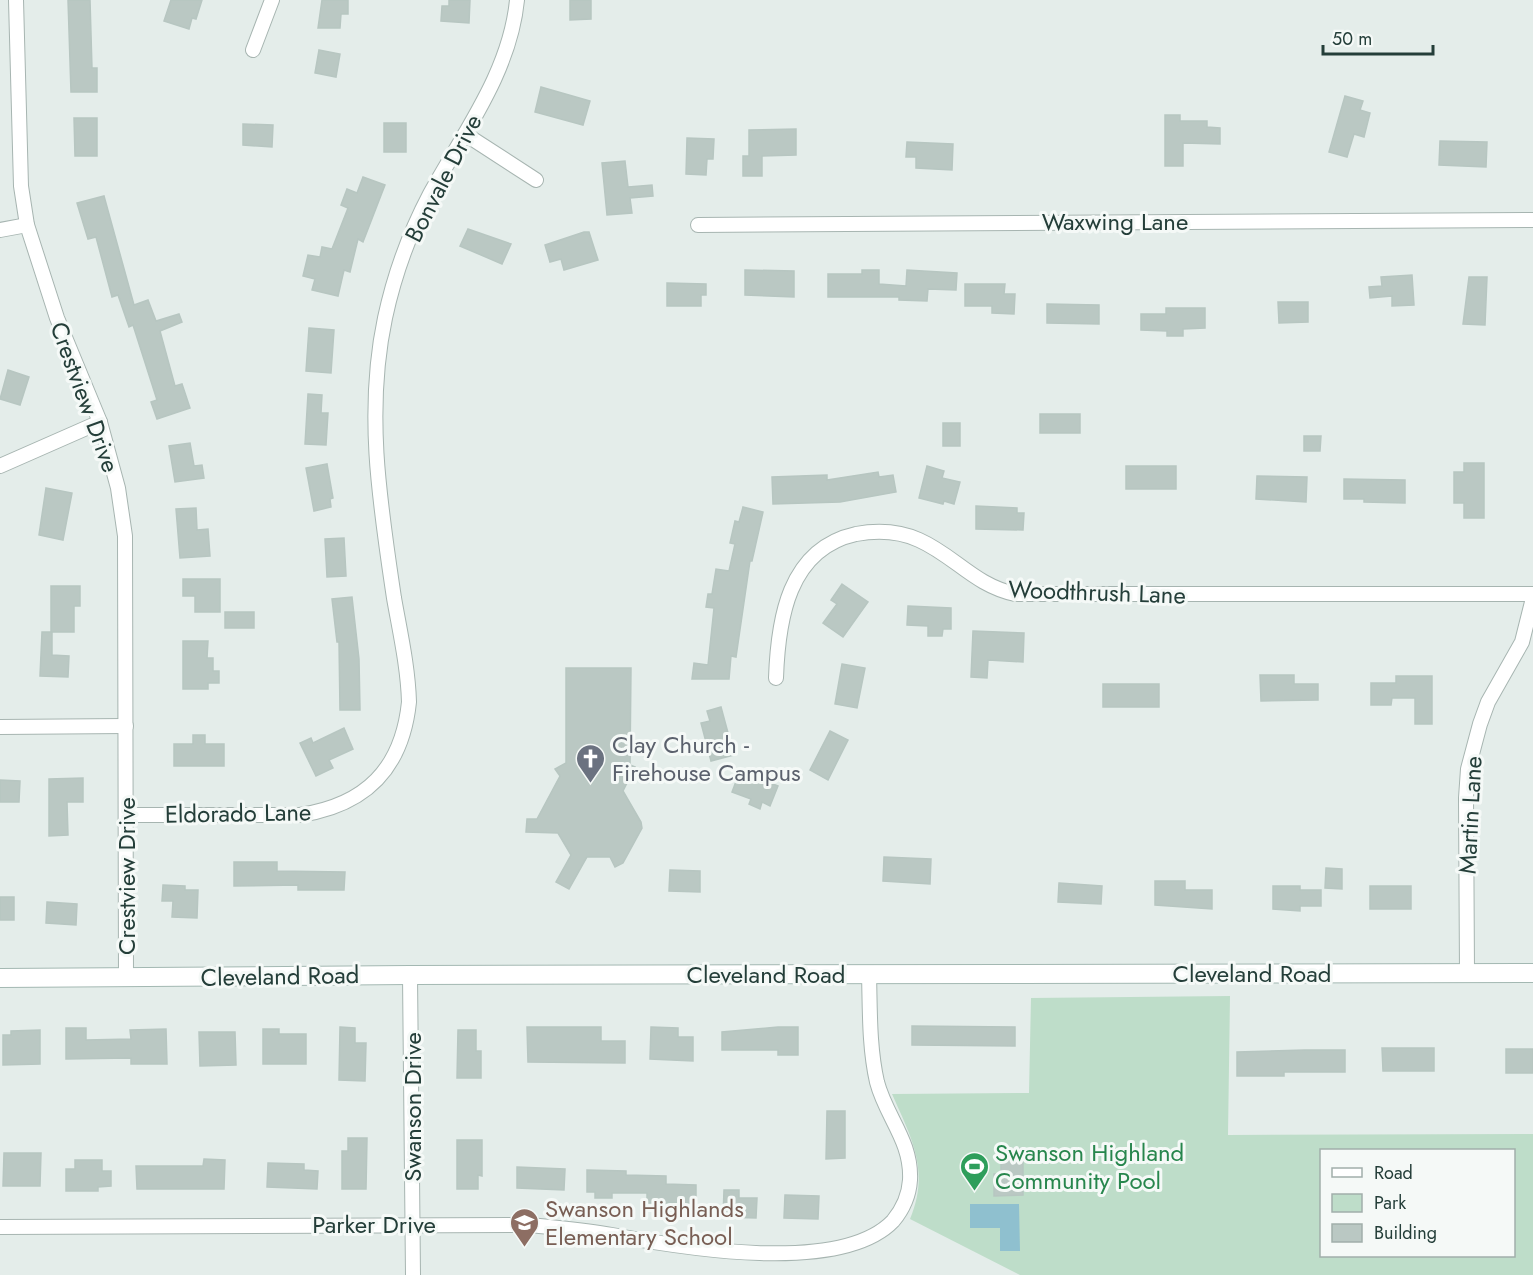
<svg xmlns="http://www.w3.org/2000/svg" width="1533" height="1275" font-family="Jost,sans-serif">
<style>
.green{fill:#beddc9;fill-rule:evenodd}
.water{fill:#8fc0cf}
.building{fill:#bac8c3;stroke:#b7c6c1;stroke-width:1.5}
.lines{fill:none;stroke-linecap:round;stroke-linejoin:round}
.minor-casing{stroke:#a7b5b1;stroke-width:16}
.secondary-casing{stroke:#a3b8b2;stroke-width:20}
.minor{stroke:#fff;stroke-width:14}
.secondary{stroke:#fff;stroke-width:18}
.labels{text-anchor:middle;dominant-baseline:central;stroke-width:6;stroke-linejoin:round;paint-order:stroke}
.street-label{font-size:24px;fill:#243e39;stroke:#f5f9f7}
.worship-label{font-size:24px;fill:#5b616d;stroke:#f5f9f7;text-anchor:start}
.leisure-label{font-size:24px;fill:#27864d;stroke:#f5f9f7;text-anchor:start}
.education-label{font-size:24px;fill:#785e54;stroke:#f5f9f7;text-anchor:start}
</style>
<rect width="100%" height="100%" fill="#e4edea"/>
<!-- green -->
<path class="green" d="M1230,996l-2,139 305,-1v141h-513l-110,-56c20,-48 2,-80 -18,-125l137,-1 2,-95zM1322,1150h192v106h-192z"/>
<!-- water -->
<polygon class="water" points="970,1204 1019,1204 1020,1251 1000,1251 1000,1228 970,1228"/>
<!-- building -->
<g class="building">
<polygon points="68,0 90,0 92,68 97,68 97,92 71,92"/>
<polygon points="171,0 202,0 196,19 192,18 189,29 164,21"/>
<polygon points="322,0 348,0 348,14 341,14 340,28 318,28"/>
<polygon points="449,0 470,0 469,23 441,21 442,6 449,6"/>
<polygon points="570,0 591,0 591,19 570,20"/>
<polygon points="319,50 340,54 336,77 315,73"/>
<polygon points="541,87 590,101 583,125 535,112"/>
<polygon points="1345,96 1363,101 1360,110 1370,113 1364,137 1354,134 1347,157 1329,152"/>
<polygon points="1165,115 1180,115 1180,121 1207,121 1207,127 1220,128 1220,144 1183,143 1183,166 1165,166"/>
<polygon points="74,118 97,118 97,156 75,156"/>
<rect x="384" y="123" width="22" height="29"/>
<polygon points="243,124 273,125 272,147 243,145"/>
<polygon points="796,129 796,155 762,156 762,176 743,176 743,156 749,156 749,130"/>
<polygon points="687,138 714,139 713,159 707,159 706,175 686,174"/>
<polygon points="1440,141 1487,142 1486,167 1439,165"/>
<polygon points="907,142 953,144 952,170 916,168 916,157 906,157"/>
<polygon points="625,161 628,187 652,185 653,196 630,198 632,213 607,215 602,163"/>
<polygon points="363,177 385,185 363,242 358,239 350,272 344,270 338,296 312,290 315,279 303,276 308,255 320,257 322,247 332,249 348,208 341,205 347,189 357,193"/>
<polygon points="104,196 134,305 148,300 156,321 179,314 182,322 160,331 175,386 182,384 190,408 157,419 151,402 157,400 133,325 129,327 118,295 112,297 96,237 88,239 77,203"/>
<polygon points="468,229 511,244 502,264 460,246"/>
<polygon points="584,232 589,232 598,260 564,270 561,259 550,262 545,245"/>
<polygon points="745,270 794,271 794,297 745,295"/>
<polygon points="862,270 879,270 879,284 906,286 907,270 957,273 956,290 928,289 927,301 899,300 899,297 828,297 828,274 862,274"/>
<polygon points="1412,275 1414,305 1392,306 1392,296 1370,298 1369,287 1382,286 1381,277"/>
<polygon points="1469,277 1487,277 1485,325 1463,324"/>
<polygon points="667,283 706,284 706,295 701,295 701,306 667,306"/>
<polygon points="965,284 1005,284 1004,294 1015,294 1014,314 992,313 992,306 965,306"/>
<polygon points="1278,302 1308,302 1308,322 1279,323"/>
<polygon points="1047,304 1099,305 1099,324 1047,323"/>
<polygon points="1166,308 1205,308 1205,328 1183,329 1183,336 1167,336 1167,331 1141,330 1141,314 1166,314"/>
<polygon points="309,328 334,330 331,373 306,371"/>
<polygon points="8,370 29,377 20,405 0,399"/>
<polygon points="308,394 322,395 321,413 328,413 326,445 305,444"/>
<rect x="1040" y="414" width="40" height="19"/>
<rect x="943" y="423" width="17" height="23"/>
<polygon points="1304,436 1321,436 1320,451 1304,451"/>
<polygon points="190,443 194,466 202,465 204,478 175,482 169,446"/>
<polygon points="1464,463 1484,463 1484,518 1464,518 1464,503 1454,503 1454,472 1464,472"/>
<polygon points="327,464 333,498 330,499 331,507 314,511 306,468"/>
<polygon points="927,466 944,471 942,478 960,482 954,504 944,501 943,504 919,498"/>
<rect x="1126" y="466" width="50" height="23"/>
<polygon points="878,472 879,477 893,475 896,492 840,502 773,504 772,477 827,475 827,480"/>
<polygon points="1257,476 1307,477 1306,502 1256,499"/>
<polygon points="1344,479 1405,480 1405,503 1364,502 1364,499 1344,499"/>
<polygon points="46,488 72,493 63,540 39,535"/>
<polygon points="976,506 1017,508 1017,513 1024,513 1023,530 976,529"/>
<polygon points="743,507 763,512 752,561 750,561 736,657 731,656 729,679 692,679 694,663 708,665 714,608 706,607 708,594 712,594 716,569 729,571 735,544 730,543 735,521 739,522"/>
<polygon points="196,508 197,530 208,529 210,556 180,558 176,509"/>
<polygon points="344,538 346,576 327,577 325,539"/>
<polygon points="183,579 220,579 220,612 195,612 195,596 183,596"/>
<polygon points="842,584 868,602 843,637 823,623 837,604 831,600"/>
<polygon points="51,586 80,586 80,606 74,606 74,632 51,632"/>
<polygon points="352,597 359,659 360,710 340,710 339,642 337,642 332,599"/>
<polygon points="908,606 951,608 951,629 943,629 942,636 928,636 928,626 907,625"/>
<rect x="225" y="612" width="29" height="16"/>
<polygon points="973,631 1024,633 1023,662 988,660 987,678 971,677"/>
<polygon points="42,632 52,632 52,655 69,656 68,677 40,676"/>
<polygon points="183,641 208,641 207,658 213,658 213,671 219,671 219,683 208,683 208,689 183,689"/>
<polygon points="842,664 865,668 857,708 835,704"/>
<polygon points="566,668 631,668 630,765 635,767 623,791 641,822 642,828 623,863 615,867 610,857 587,857 569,889 556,882 571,855 558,833 526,832 527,819 537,819 560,776 555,769 566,763"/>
<polygon points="1260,675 1294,675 1294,684 1318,684 1318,700 1261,701"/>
<polygon points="1396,676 1432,676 1432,724 1415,724 1415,698 1392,698 1391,705 1371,705 1371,683 1396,683"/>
<rect x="1103" y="684" width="56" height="23"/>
<polygon points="721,707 734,755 711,761 701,723 710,721 707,711"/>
<polygon points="344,728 353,749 329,760 333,768 316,776 300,743 311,738 313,743"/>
<polygon points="830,731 848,740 828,780 810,770"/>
<polygon points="193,735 205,735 205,744 224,744 224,766 174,766 174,744 193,744"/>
<polygon points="740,771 778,786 770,806 762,802 760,809 749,804 751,799 732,792"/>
<polygon points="83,778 83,802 67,802 68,835 49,836 49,779"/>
<polygon points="0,780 20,781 19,802 0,802"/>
<polygon points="884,857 931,859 930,884 883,881"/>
<polygon points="234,862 277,862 277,871 345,872 344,890 298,890 298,885 234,886"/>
<polygon points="1326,868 1342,869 1342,889 1325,888"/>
<polygon points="670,870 700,871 700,892 669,891"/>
<polygon points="1155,881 1185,881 1185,890 1212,890 1212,909 1155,905"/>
<polygon points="1059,883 1102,886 1101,904 1058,902"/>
<polygon points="163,885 185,886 185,890 198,890 197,918 172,917 173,901 162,901"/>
<polygon points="1273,886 1300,886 1300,890 1321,890 1321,906 1300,906 1300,911 1273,909"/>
<rect x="1370" y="886" width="41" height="23"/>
<rect x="0" y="897" width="14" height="23"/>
<polygon points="47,902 77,904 76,925 46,923"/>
<polygon points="912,1026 1015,1027 1015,1046 912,1045"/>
<polygon points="340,1027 355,1028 355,1043 366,1043 365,1081 339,1080"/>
<polygon points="527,1027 601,1027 601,1041 625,1041 625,1063 528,1062"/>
<polygon points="651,1027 678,1028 678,1037 693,1037 693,1061 650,1059"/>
<polygon points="778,1027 798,1027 798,1055 778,1055 778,1050 722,1050 722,1032"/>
<polygon points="66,1028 86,1028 86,1040 131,1039 130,1030 166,1029 167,1064 131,1064 131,1058 66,1059"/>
<polygon points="263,1029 279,1029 279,1034 306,1034 306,1064 263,1064"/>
<polygon points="40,1030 40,1064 3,1065 3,1035 11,1035 11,1031"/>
<polygon points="458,1030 476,1030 476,1051 481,1051 481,1078 457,1078"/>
<polygon points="199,1032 235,1032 236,1065 200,1066"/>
<polygon points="1382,1048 1434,1048 1434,1071 1383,1071"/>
<rect x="1506" y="1049" width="27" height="24"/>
<polygon points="1305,1050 1345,1050 1345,1072 1284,1072 1284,1076 1237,1076 1237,1052"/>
<polygon points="827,1111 845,1111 845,1158 826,1159"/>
<polygon points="348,1138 367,1138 366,1189 342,1189 342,1151 348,1151"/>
<polygon points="457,1140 482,1140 482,1176 478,1175 478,1189 457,1189"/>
<polygon points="1023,1148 1023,1195 994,1196 994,1174 1001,1174 1001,1149"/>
<polygon points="4,1153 41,1153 40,1186 3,1186"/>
<polygon points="204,1159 225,1160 224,1189 137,1189 136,1166 203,1166"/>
<polygon points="75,1160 102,1160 102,1171 111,1171 111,1186 98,1187 98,1191 66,1191 66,1169 75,1169"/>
<polygon points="268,1163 304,1164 304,1170 318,1171 317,1189 267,1187"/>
<polygon points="517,1167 565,1169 564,1190 517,1188"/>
<polygon points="587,1170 626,1171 626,1175 666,1176 666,1184 696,1185 696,1203 647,1203 647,1193 612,1193 612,1198 595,1198 595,1192 587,1192"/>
<polygon points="724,1190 739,1190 739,1198 757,1198 756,1218 723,1217"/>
<polygon points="785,1195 819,1196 818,1219 784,1218"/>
</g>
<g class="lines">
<defs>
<g id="minor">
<polyline points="16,0 21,186 27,225 57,318 100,422 118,488 125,536 126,978"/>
<polyline points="253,50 272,0"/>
<polyline points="465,134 536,180"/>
<polyline points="698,225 1533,220"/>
<polyline points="0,230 27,225"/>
<polyline points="0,466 100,422"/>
<path d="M776,678c2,-58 12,-129 80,-144 22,-4 43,-3 63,6 36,16 55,45 96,54h518"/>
<polyline points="0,727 126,726"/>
<path d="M126,815h174c66,-10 102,-46 109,-113 -1,-35 -9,-70 -15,-104 -14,-94 -29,-186 -9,-280 9,-42 25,-86 45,-124 34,-62 80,-122 87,-194"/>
<polyline points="1467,973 1466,798 1468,769 1480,724 1488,702 1522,642 1533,598"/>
<polyline points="410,975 413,1275"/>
<path d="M0,1227l531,-2c27,3 54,5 81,10 72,13 229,40 281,-14 10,-12 16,-25 17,-41 2,-39 -24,-63 -33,-98 -8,-35 -7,-73 -8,-108"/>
</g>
<polyline id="secondary" points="0,978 410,975 1533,973"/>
</defs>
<!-- minor casing -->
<use href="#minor" class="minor-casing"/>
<!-- secondary casing -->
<use href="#secondary" class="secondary-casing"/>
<!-- minor -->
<use href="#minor" class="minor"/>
<!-- secondary -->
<use href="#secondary" class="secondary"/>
</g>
<!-- icons -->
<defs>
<symbol id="church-pin" viewBox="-11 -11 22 30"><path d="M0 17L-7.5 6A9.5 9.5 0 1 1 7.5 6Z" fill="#6b7280" stroke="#f5f9f7"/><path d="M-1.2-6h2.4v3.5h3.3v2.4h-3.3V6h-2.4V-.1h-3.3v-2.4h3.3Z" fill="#fff"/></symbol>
<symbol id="stadium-pin" viewBox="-11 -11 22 30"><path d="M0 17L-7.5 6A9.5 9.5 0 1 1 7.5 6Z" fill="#2e9e5b" stroke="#f5f9f7"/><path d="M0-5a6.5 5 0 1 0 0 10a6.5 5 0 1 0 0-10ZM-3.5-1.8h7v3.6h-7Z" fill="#fff"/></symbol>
<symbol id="school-pin" viewBox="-11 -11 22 30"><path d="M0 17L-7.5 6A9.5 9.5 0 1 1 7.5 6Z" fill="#8d6e63" stroke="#f5f9f7"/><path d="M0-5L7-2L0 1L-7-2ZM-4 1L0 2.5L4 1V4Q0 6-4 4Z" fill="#fff"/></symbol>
</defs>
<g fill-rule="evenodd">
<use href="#church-pin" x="574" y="742" width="33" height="45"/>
<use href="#stadium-pin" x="958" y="1150" width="33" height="45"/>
<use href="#school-pin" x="508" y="1206" width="33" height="45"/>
</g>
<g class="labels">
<!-- street labels -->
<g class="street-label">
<text transform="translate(443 178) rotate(-63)">Bonvale Drive</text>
<text x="1115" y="221">Waxwing Lane</text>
<text transform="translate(85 397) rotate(70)">Crestview Drive</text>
<text transform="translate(1097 592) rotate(2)">Woodthrush Lane</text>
<text transform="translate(238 813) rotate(-1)">Eldorado Lane</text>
<text transform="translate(1470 815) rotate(-87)">Martin Lane</text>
<text transform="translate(126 876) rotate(-90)">Crestview Drive</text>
<text x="1252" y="973">Cleveland Road</text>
<text x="766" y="974">Cleveland Road</text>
<text transform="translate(280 976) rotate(-1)">Cleveland Road</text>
<text transform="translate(412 1107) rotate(-90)">Swanson Drive</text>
<text x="374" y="1224">Parker Drive</text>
</g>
<!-- worship labels -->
<g class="worship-label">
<text x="612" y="744">Clay Church -<tspan x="612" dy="28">Firehouse Campus</tspan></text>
</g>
<!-- leisure labels -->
<g class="leisure-label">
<text x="995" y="1152">Swanson Highland<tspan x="995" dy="28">Community Pool</tspan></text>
</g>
<!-- education labels -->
<g class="education-label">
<text x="545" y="1208">Swanson Highlands<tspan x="545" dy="28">Elementary School</tspan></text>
</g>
</g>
<!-- legend -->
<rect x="1320" y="1149" width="195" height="108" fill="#f5f9f7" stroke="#a1aeab" stroke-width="1.5"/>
<rect x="1332" y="1168" width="30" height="9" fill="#ffffff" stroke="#a1aeab" stroke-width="1.5"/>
<text x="1374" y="1179" font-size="18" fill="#243e39">Road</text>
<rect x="1332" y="1194" width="30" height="18" fill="#beddc9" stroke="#a1aeab" stroke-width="1.5"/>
<text x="1374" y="1209" font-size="18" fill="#243e39">Park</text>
<rect x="1332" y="1224" width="30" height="18" fill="#bac8c3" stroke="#a1aeab" stroke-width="1.5"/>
<text x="1374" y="1239" font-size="18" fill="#243e39">Building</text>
<!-- scale -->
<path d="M1323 45v9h110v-9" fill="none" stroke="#243e39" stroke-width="3"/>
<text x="1332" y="45" font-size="18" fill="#243e39" stroke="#f5f9f7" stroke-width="4.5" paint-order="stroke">50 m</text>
</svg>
